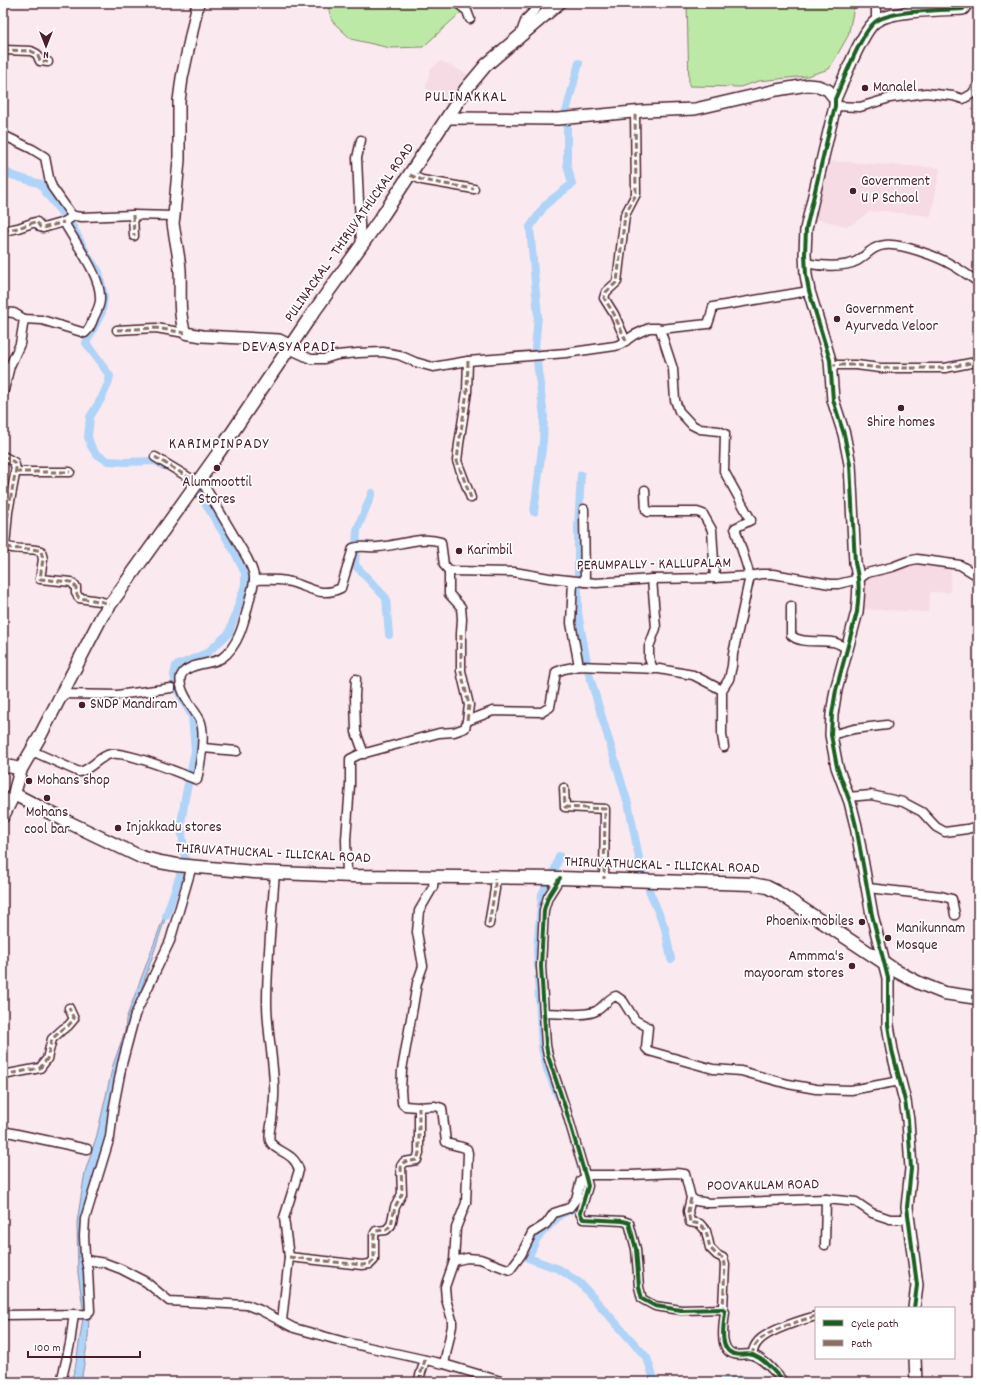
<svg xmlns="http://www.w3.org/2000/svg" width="981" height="1385" font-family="Dekko,sans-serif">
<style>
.built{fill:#f6dae4}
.green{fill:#bde9a7;stroke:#848469}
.water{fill:#afd4f8;stroke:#878ca6}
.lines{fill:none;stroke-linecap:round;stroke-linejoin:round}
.canal{stroke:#afd4f8;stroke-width:8}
.minor-casing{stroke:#4a1f2b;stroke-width:11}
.tertiary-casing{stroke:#4a1f2b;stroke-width:14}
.secondary-casing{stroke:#4a1f2b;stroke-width:15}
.minor{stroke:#fff;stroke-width:8}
.tertiary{stroke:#fff;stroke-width:11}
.secondary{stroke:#fff;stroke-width:12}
.quiet{stroke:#8d6e63;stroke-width:3;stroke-dasharray:6 3;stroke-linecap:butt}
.cycleway-casing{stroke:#fff;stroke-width:6}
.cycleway{stroke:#1b5e20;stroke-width:4}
.poi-dot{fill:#4a1f2b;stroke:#fff;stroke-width:1.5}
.labels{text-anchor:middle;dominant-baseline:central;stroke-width:3.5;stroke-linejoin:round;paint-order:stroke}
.poi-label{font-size:15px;fill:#4a1f2b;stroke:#fff;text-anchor:start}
.street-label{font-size:15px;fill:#4a1f2b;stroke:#fff}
.neighbourhood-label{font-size:16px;letter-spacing:1px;fill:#4a1f2b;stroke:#fff}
</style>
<rect width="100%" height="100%" fill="#fae9ef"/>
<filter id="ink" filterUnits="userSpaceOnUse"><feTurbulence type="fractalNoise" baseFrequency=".025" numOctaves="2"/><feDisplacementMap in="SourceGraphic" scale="8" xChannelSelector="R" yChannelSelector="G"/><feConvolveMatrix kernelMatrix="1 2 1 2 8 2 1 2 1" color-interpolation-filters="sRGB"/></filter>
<g filter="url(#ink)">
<!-- built -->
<g class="built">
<polygon points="441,61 471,76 449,107 433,96 426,87 430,70"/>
<polygon points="827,161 940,168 931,216 884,211 869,212 856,222 847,226 812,218"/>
<polygon points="921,563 951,567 950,592 930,592 928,612 865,609 866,577 895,571 907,565"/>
</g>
<!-- green -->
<g class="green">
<polygon points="327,3 471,3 423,47 390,48 351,39 332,21"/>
<polygon points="687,3 855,3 848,36 829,69 807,76 759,81 740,87 689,86"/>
</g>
<!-- water -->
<polygon class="water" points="185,860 134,1011 109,1128 85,1213 89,1315 88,1339 81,1382 70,1382 75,1369 83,1318 83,1308 78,1273 77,1222 85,1172 97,1135 113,1065 125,1031 126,1019"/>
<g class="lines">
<!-- canal -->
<g class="canal">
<polyline points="566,112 579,63"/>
<polyline points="3,170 11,175 41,184 44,190 73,227 89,258 99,272 104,297 102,312 86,343 110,376 108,384 101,399 90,417 88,437 91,446 96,454 108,461 125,462 156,461 164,466"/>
<polyline points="535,349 538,316 530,227 546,204 572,184 567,164 567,124"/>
<polyline points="581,475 578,527 578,613 589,674 629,807 643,878"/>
<polyline points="372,493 357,530 355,565 386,598 389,635"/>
<polyline points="534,512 543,441 544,417 537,361"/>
<polyline points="649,890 665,928 671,959"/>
<polyline points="166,916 185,860 181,824 185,798 195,751 192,716 177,689 174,675 176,666 207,653 229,633 245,585 245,573 233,549 199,493"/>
<polyline points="538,967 537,949 542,894 555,869 559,856"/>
<polyline points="538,979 542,1048 547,1069 558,1096"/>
<polyline points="580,1196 575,1208 560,1215 537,1238 528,1258 559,1269 580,1283 647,1358 655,1382"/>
<polyline points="714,1382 742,1379 752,1382"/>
</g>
<defs>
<g id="minor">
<polyline points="457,3 467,11 470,19"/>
<polyline points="876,3 876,22"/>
<polyline points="520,35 526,19 536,9 537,3"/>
<polyline points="3,50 31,51 37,54 40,61 48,62"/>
<polyline points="835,106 860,107 890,98 926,93 953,96 963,99 972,94 978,85"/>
<polyline points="3,135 32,149 45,157 49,178 52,187 71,214 74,216 82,217 133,215 174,216"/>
<polyline points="410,175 422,180 474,189"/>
<polyline points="133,215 134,236"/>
<polyline points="3,231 18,228 35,222 37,222 40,227 43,228 64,222"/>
<polyline points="361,246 357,158 361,140"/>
<path d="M805,263c14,3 39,5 52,-2 10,-6 16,-15 28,-16 16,-2 54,12 67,20 9,5 17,11 26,17"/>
<polyline points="3,312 14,313 24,319 20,344 10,366 3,394"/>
<path d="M24,319l18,1 43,13c5,-4 7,-10 9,-16 3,-6 7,-13 6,-20 0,-23 -25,-54 -36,-75l10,-6"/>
<polyline points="660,329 673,369 675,400 679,411 692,425 700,429 719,431 725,434 724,471 751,520 735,528 750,576 733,654 732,666 729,679 722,690 722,735 724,747"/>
<polyline points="117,330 156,328 185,333"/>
<polyline points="626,341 614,314 604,298 606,292 617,282 625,215 636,194 635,112"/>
<polyline points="289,349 311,359 324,359 337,355 358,353 383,352 399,355 415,362 433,367 468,361 566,353 615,346 621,344 634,335 649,328 658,328 660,329 708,324 711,315 713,307 809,291"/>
<polyline points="468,361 467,392 459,444 457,461 471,498"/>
<polyline points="830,365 856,365 880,368 945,368 976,362"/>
<path d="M3,456l11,6 2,7 -8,43 -3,34c11,5 24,1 36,5l2,8 -3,20 31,3 5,5v6l3,5 20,3 11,3"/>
<polyline points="155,457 198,483"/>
<polyline points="15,472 70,472"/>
<polyline points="645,490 646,510 648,512 697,512 703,514 712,530 715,578"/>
<polyline points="584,509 585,582"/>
<polyline points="449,571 514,572 549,578 596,583 652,579 715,578 750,576 761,574 773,574 830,584 838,584 859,579 867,573 892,567 908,561 917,559 960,565 978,576"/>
<polyline points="652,579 656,628 649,647 649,658 653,669"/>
<path d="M254,580c11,0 22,-1 32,1 22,4 33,18 55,7l12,-40c9,-3 16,0 25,-1 20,-1 43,-12 63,-5l3,23 5,6"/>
<polyline points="573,581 571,623 579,666"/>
<path d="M791,606v29c9,9 29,5 41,7 5,0 10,4 14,6"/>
<polyline points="356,679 355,696 356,732 364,754"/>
<polyline points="62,694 117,695 171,688"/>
<polyline points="467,721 493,711 542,712 550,707 556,672 564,669 579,666 659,669 693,675 722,690"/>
<polyline points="831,735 854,729 887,725"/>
<polyline points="203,748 237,751"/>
<path d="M32,751l47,21c12,-2 20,-16 32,-18 16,-3 69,19 86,26 3,-14 9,-47 3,-60 -6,-11 -23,-30 -19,-44 5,-13 30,-11 41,-18 18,-13 23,-40 28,-60 1,-6 4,-12 4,-18 1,-8 -4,-15 -7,-22l-46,-78"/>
<polyline points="564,788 565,807 605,809 604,879"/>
<polyline points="848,797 871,795 903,802 922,812 936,827 945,832 967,829 978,826"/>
<path d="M275,872c-3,43 -8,87 -8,130 0,28 6,54 7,82 1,12 -1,24 -2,36 -1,6 -4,15 -2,21 4,11 24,10 29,29l-15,48 5,39 -7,64"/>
<polyline points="347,876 346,839 350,785 350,759 358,755 439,733 454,732 465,728 467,721 469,705 461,671 461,634 462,619 461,607 449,594 449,571"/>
<path d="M434,877l-1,10 -14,24 -2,21 6,34 -6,17 -4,24 -11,63 -1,20 1,13 3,3 12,1 18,-1 7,2 4,34c6,4 14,3 21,7l1,4 -2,50 -10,25 -2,33 -9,26 1,12 6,21v6l-8,38"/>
<path d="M560,878l-12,19 -4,13 -3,56 5,79 2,11 18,54 20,68 2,8 -8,27 3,6 40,2 6,2 7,26 3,38 3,12 13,7 26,4 42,-1 2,3c-1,11 -7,38 9,42 6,2 13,-1 19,1 13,5 22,18 31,27"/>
<polyline points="868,888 941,896 952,899 955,915"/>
<polyline points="489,924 495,889 495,878"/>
<path d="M545,1013c14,0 39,4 51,-2 8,-4 12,-13 20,-15l7,5 12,19 13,7 -2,21 3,3 64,18 28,2 47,13 28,5 35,1 49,-9"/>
<polyline points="3,1075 40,1068 47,1059 52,1039 63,1029 68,1026 74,1019 69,1008"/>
<polyline points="3,1131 87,1149"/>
<polyline points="585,1175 631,1175 676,1173 685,1174 691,1198 696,1201 709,1203 826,1199 856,1202 872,1213 890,1219 908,1219"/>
<polyline points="691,1198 688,1211 690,1222 700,1224 706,1231 710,1248 717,1255 723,1258 725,1264 723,1309"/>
<polyline points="825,1245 826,1199"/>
<polyline points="289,1257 362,1265 370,1264 374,1260 374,1235 376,1231 386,1230 391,1225 395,1207 402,1194 401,1166 404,1162 417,1160 419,1153 419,1107"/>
<polyline points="86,1260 105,1263 121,1269 146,1282 169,1301 247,1305 260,1310 294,1328 345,1342 444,1364 504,1382"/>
<polyline points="454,1261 467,1258 480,1259 510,1270 521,1255 532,1233 546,1224 554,1213 569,1208 576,1199 581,1180 586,1178"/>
<polyline points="3,1315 87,1314 90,1311 88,1271 85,1256 84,1236 85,1219 110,1137 113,1111 122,1064 135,1015 170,941 192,866"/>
<path d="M752,1355c1,-4 2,-9 5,-12 8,-12 45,-23 59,-27"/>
<polyline points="61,1382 70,1344 74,1313"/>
<polyline points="418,1382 425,1360"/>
</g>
<g id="tertiary">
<path d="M198,3l-16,75 -3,23v59l-5,56 -1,7c2,16 6,31 7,47 1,21 -2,43 5,63l17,3 77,4 12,6"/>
<polyline points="448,118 558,119 644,111 695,109 777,90 807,85 818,86 828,90 835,99"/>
<path d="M914,1308l3,-23 -10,-78 4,-38 -3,-49 -3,-19 -13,-51 -4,-25v-47l-16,-63 -16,-89 -6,-24 -13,-35 -6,-32 1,-21 4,-24 21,-78c2,-19 3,-30 -2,-49l-5,-99 -6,-30 -11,-34 -3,-40 -21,-69 -3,-16 -1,-21 1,-25 29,-123v-7c8,-17 26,-66 40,-77 16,-12 67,-12 88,-13l4,-6"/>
<polyline points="915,1358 916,1382"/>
</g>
<g id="secondary">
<polyline points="3,765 21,769"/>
<polyline points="14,794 68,822 141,857 160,862 177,865 254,872 352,876 560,878 752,884 767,887 777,892 898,972 919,983 944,993 978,998"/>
<polyline points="3,816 14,794 21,769 39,738 102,616 217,455 308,320 383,215 466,89 486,65 559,3"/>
</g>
</defs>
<!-- minor casing -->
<use href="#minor" class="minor-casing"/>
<!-- tertiary casing -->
<use href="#tertiary" class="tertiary-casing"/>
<!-- secondary casing -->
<use href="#secondary" class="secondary-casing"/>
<!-- minor -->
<use href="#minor" class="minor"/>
<!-- tertiary -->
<use href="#tertiary" class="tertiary"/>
<!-- secondary -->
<use href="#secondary" class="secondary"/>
<!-- quiet -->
<g class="quiet">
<polyline points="3,50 31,51 37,54 40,61 48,62"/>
<polyline points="410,175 422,180 474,189"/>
<polyline points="133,215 134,236"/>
<polyline points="3,231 18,228 35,222 37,222 40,227 43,228 64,222"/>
<polyline points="117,330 156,328 185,333"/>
<polyline points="626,341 614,314 604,298 606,292 617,282 625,215 636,194 635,112"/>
<polyline points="468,361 467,392 459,444 457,461 471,498"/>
<polyline points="830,365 856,365 880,368 945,368 976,362"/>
<path d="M3,456l11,6 2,7 -8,43 -3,34c11,5 24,1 36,5l2,8 -3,20 31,3 5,5v6l3,5 20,3 11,3"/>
<polyline points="155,457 198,483"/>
<polyline points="15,472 70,472"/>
<polyline points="461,634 461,671 469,705 467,721"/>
<polyline points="564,788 565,807 605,809 604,879"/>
<polyline points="489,924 495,889 495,878"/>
<polyline points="3,1075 40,1068 47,1059 52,1039 63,1029 68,1026 74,1019 69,1008"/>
<polyline points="691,1198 688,1211 690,1222 700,1224 706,1231 710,1248 717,1255 723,1258 725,1264 723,1309"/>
<polyline points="289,1257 362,1265 370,1264 374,1260 374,1235 376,1231 386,1230 391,1225 395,1207 402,1194 401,1166 404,1162 417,1160 419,1153 419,1107"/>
<path d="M752,1355c1,-4 2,-9 5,-12 8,-12 45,-23 59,-27"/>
<polyline points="418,1382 425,1360"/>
</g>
<defs>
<g id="cycleway">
<path d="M560,878l-12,19 -4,13 -3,56 5,79 2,11 18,54 20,68 2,8 -8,27 3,6 40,2 6,2 7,26 3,38 3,12 13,7 26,4 42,-1 2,3c-1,11 -7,38 9,42 6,2 13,-1 19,1 13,5 22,18 31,27"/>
<path d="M914,1308l3,-23 -10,-78 4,-38 -3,-49 -3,-19 -13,-51 -4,-25v-47l-16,-63 -16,-89 -6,-24 -13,-35 -6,-32 1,-21 4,-24 21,-78c2,-19 3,-30 -2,-49l-5,-99 -6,-30 -11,-34 -3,-40 -21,-69 -3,-16 -1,-21 1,-25 29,-123v-7c8,-17 26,-66 40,-77 16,-12 67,-12 88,-13l4,-6"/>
</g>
</defs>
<!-- cycleway casing -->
<use href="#cycleway" class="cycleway-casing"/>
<!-- cycleway -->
<use href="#cycleway" class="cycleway"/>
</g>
</g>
<!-- markers -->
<g class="poi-dot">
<circle cx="865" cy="88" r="4"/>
<circle cx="853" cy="191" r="4"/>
<circle cx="837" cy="319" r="4"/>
<circle cx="901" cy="408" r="4"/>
<circle cx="217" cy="468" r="4"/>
<circle cx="459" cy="551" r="4"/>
<circle cx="82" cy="705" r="4"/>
<circle cx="29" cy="781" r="4"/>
<circle cx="47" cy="798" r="4"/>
<circle cx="118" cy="828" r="4"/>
<circle cx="862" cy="922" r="4"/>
<circle cx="888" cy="938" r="4"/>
<circle cx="852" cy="966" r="4"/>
</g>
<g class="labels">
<!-- poi labels -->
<g class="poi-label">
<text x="873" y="88">Manalel</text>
<text x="861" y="182">Government<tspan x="861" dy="17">U P School</tspan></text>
<text x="845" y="310">Government<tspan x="845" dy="17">Ayurveda Veloor</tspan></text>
<text x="901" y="423" text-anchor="middle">Shire homes</text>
<text x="217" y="483" text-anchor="middle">Alummoottil<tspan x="217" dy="17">Stores</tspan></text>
<text x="467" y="551">Karimbil</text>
<text x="90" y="705">SNDP Mandiram</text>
<text x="37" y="781">Mohans shop</text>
<text x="47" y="813" text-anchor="middle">Mohans<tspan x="47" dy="17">cool bar</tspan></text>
<text x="126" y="828">Injakkadu stores</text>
<text x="854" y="922" text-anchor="end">Phoenix mobiles</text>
<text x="896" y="929">Manikunnam<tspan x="896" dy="17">Mosque</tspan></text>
<text x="844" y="957" text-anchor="end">Ammma's<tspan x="844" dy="17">mayooram stores</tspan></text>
</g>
<!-- street labels -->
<g class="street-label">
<text transform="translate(350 233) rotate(-55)">PULINACKAL - THIRUVATHUCKAL ROAD</text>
<text transform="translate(654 565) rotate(-1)">PERUMPALLY - KALLUPALAM</text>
<text transform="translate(273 854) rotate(3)">THIRUVATHUCKAL - ILLICKAL ROAD</text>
<text transform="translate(662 866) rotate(2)">THIRUVATHUCKAL - ILLICKAL ROAD</text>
<text transform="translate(763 1186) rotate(-1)">POOVAKULAM ROAD</text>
</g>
<!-- neighbourhood labels -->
<g class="neighbourhood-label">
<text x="466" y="97">PULINAKKAL</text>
<text x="289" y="347">DEVASYAPADI</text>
<text x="219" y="444">KARIMPINPADY</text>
</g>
</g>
<!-- margin -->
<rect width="981" height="1385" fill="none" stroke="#fff" stroke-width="16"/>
<rect x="8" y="8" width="965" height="1369" fill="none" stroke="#4a1f2b" stroke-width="1.5" filter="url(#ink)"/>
<!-- legend -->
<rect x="815" y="1307" width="140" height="52" fill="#ffffff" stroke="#b7a5aa"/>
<rect x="823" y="1320" width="20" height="6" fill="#1b5e20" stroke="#b7a5aa"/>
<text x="851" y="1327" font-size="12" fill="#4a1f2b">Cycle path</text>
<rect x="823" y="1340" width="20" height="6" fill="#8d6e63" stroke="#b7a5aa"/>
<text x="851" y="1347" font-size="12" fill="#4a1f2b">Path</text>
<!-- north arrow -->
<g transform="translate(46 46) rotate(180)" stroke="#ffffff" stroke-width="3" paint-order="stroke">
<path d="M0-3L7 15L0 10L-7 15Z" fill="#4a1f2b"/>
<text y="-6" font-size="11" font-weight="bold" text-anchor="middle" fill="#4a1f2b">N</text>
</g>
<!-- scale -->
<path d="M28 1351v6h112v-6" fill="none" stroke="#4a1f2b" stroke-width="2"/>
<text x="34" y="1351" font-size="12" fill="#4a1f2b" stroke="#ffffff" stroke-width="3" paint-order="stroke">100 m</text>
</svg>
